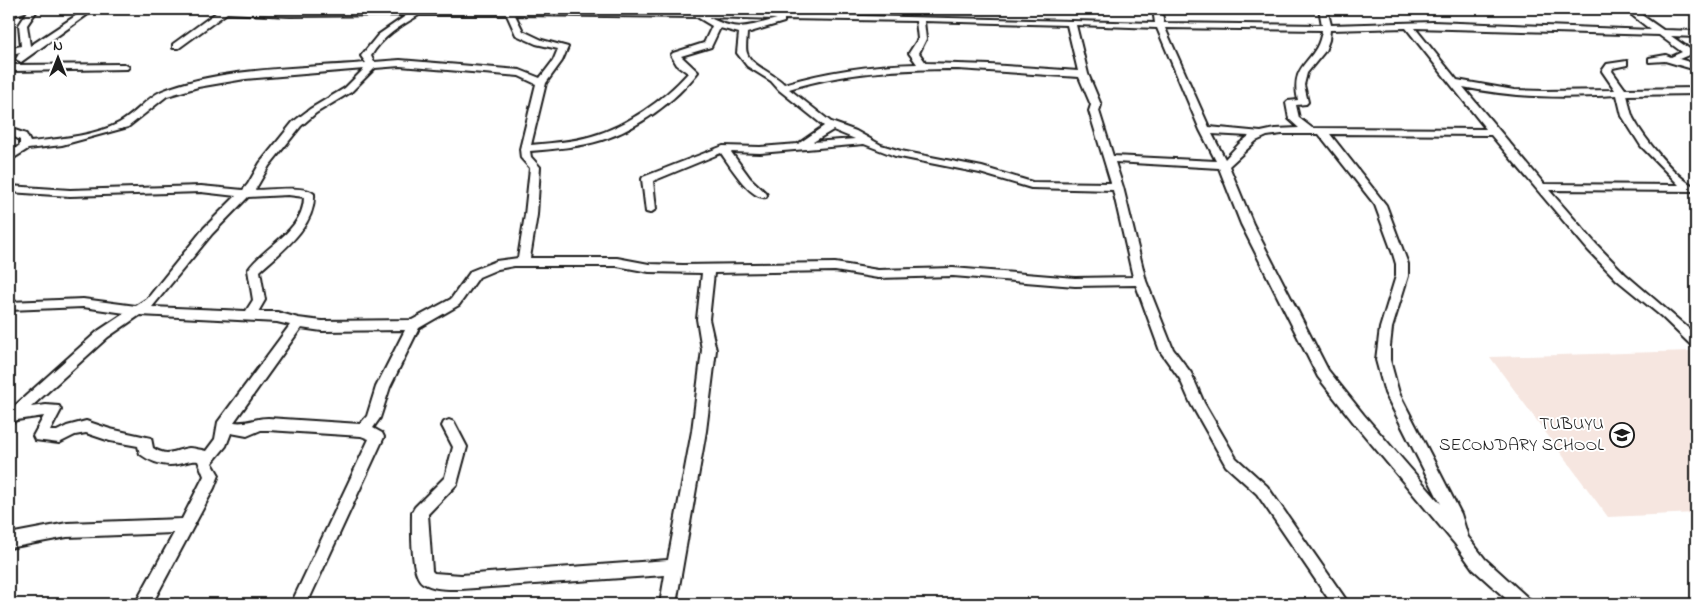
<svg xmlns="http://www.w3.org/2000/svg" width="1705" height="613" font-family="'Indie Flower',sans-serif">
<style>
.built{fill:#f6e6e0}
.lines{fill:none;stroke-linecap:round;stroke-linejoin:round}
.minor-casing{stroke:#1c1c1c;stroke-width:4}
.minor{fill:#fff;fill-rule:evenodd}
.labels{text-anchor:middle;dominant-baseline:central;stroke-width:4;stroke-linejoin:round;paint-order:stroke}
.poi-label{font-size:18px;fill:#1c1c1c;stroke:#fff;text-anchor:end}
</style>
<rect width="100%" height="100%" fill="#fff"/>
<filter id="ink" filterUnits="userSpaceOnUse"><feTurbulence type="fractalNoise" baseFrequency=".02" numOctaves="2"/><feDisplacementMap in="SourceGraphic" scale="10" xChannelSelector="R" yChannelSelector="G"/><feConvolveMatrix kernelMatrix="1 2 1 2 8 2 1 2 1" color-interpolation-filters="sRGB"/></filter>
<g filter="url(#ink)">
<!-- built -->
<polygon class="built" points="1691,351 1696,357 1696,513 1608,517 1490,357"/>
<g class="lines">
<defs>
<g id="minor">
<polygon points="18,9 38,9 27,25 30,46 86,9 95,9 21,62 16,59 20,52 9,55 9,49 21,46 19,25 28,11 9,17 9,11"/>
<path d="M213,9h359l583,14 -2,-14h8l3,14 158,2 -3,-16h8l4,16 102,-3 218,8 -27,-21h9l30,21 33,1v6l-25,-1 20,14v4l-12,5 17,5v6l-31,-9 -16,1v-4l17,-3 5,2 11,-5 -23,-17 -244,-7 42,52 57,10 30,1 71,-1 -13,-19 5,-7 20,-3v4l-14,3 -1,3 13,18 71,-1v6l-69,1c2,7 3,16 6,23 10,19 43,61 63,69v4l-147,-1 47,54 29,30 71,61v12l-5,-2 -30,-29 -44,-36 -29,-30 -97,-115 -161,-1 56,71 22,59v12l-16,52 -2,18v14l9,33 62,121 7,23 17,22 44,40 2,5h-19l-39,-35 -18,-25 -101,-121 -36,-46 -77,-153 -22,-56 -104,-6 8,25 23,94 27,68 18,24 13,30 32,55 31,28 82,118h-17l-75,-110 -31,-28 -35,-62 -11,-25 -20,-28 -24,-66 -61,1 -122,-10 -75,2 -43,-7 -121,2 -5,46 7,31 -10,81 -30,173h-16l5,-29 -204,14c-13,0 -26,1 -38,-6 -13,-7 -11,-57 -11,-71l3,-5 30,-30 8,-30 -11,-21 2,-4 5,-2 5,2 13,25 -10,37 -29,30 4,57 2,2 27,2 207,-15 24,-129 10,-81 -5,-31 5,-46 -53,-1 -32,-6h-103l-16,3 -19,8 -20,28 -40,23 -29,59 -10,31 -7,10 9,5 2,4 -77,167h-16l78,-165 -8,-3 -93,-6h-7l-14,6 -16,-3 -5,13 -14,17 7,12 -5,13 -62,116h-17l39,-71 -107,4 -58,11v-14l58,-11 115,-4 22,-43 -6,-15c-8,-1 -12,2 -20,3 -14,3 -27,-2 -38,-10l-2,-8 -28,-5 -24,-8 -11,2 -16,8 -24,-3 -2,-4 11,-20 -27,4 -8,4v-13l89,-80 27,-18 -42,-6 -74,3v-8l74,-3 53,7 11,-7 57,-71 32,-32 -35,-4 -131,4 -61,-4v-6l61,4 131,-4 42,4 5,-6 12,-21 33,-41 17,-13 35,-21 19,-19 -119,10 -47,8 -31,9 -39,31 -66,18 -34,4 -19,12v-8l11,-8v-5l-11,-6v-6l17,6 4,8c28,-3 64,-6 89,-19 16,-8 27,-25 43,-32 55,-23 143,-23 204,-28l-5,-7 17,-21 29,-20 -117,1 -63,-3 -48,35h-6v-4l44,-32zM419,15h88l9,20 20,9 22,5 -5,12 -13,17 -20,-8 -120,-10 -26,2 -3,-6c11,-19 29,-30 48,-41zM515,15l182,2 15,9 -8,17 -31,10 -2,2 6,10 11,8c-24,27 -61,53 -96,63 -20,6 -41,7 -61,9l15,-62 16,-22 6,-14 -26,-7 -19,-9zM708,17l69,2c-31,8 -39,13 -69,-2zM784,19l132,2 2,18 -9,14 8,11c-46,1 -89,7 -133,20 -9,-10 -34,-19 -37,-31 -2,-5 0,-15 0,-20l37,-11zM924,21l143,4 11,46 -88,-6 -64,-2 -7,-10 7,-14zM1076,25l81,3 43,102 16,31 -103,-5 -14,-45 2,-6 -13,-31zM720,28l19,5 -2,20 10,13 24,15 8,9 45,36 -26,18 -38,3 -37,-1 -80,31 -1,2 4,33 4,1 6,-4 -3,-28 68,-28c8,11 30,48 45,44l1,-2 -1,-2 -16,-15 -19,-26 29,1 104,-9 31,12 85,17 51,15 82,2 20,87 -58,1 -122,-10 -75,2 -43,-7 -152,2 -34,-1 -32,-6h-87l7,-43 3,-48 -9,-10 -1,-6c24,-2 49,-4 72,-11 35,-11 74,-39 96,-68l-17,-16 30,-9zM1165,28l157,2c-4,34 -33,31 -24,70l-10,1 -2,2 3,16 10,9 -24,1 -14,3 -52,-5zM1406,28l80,101 -174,-1 -13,-10 -3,-13 10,-1 2,-2 -4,-17 3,-12 18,-22 4,-11 1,-10zM400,66l119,10 17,8 -16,65 1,9 9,10 -5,47 -7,43 -22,3 -25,10 -20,28 -39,21 -90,1 -24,-3 -21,-6h-19l7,-12 -5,-29c22,-20 56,-45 54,-77 -9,-9 -45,-4 -59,-4l14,-24 32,-40 15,-13 35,-21 24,-24zM958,69l121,8 12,28 -2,6 22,72 -79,-1 -50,-15 -81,-16 -20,-6 -25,-14 -25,-9 -42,-33c56,-17 111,-20 169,-20zM1463,87c51,11 102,11 154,8l5,21 19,30 38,39 -135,-1zM833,130l22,9 -42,3zM1212,134l37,2 -10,8 -14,15zM1282,134h37l56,71 18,49 3,10v12l-16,52 -4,32 9,33 56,111 -77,-89 -36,-45 -75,-146 -24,-58 27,-25 11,-5zM288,195l16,2c0,34 -40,49 -56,73l5,30 -7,11 -94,-4 60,-73 36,-37zM140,315l137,7 13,3 -72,97 -3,17 -9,12c-5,-1 -12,-3 -17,-3 -15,2 -21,10 -36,0l-2,-10 -41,-9 -24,-8 -19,5 -10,5h-7l11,-21 -2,-4 -13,-1 -15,2 77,-70zM301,328l21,3 83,-1 -29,57 -9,29 -7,8 -92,-6c-13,0 -21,6 -34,4z"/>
<polygon points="124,64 129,67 127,69 13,71 9,69 13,65"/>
</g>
</defs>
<!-- minor casing -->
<use href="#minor" class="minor-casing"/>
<!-- minor -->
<use href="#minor" class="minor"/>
</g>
</g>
<!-- icons -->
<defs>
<symbol id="school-ring" viewBox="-11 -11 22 22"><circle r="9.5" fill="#fff" stroke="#1c1c1c" stroke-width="1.5"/><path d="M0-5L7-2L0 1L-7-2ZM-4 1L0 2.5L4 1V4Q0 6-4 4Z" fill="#1c1c1c"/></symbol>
</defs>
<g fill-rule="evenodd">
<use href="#school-ring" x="1608" y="421" width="28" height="28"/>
</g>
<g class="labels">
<!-- poi labels -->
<g class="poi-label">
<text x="1604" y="425">TUBUYU<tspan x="1604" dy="21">SECONDARY SCHOOL</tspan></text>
</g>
</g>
<!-- margin -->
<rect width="1705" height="613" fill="none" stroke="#fff" stroke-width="30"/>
<rect x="15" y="15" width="1675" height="583" fill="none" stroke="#1c1c1c" stroke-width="2" filter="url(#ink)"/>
<!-- north arrow -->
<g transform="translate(58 58)" stroke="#ffffff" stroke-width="4" paint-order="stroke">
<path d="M0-4L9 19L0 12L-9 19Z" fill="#1c1c1c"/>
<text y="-8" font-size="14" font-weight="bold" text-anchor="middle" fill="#1c1c1c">N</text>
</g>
</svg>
